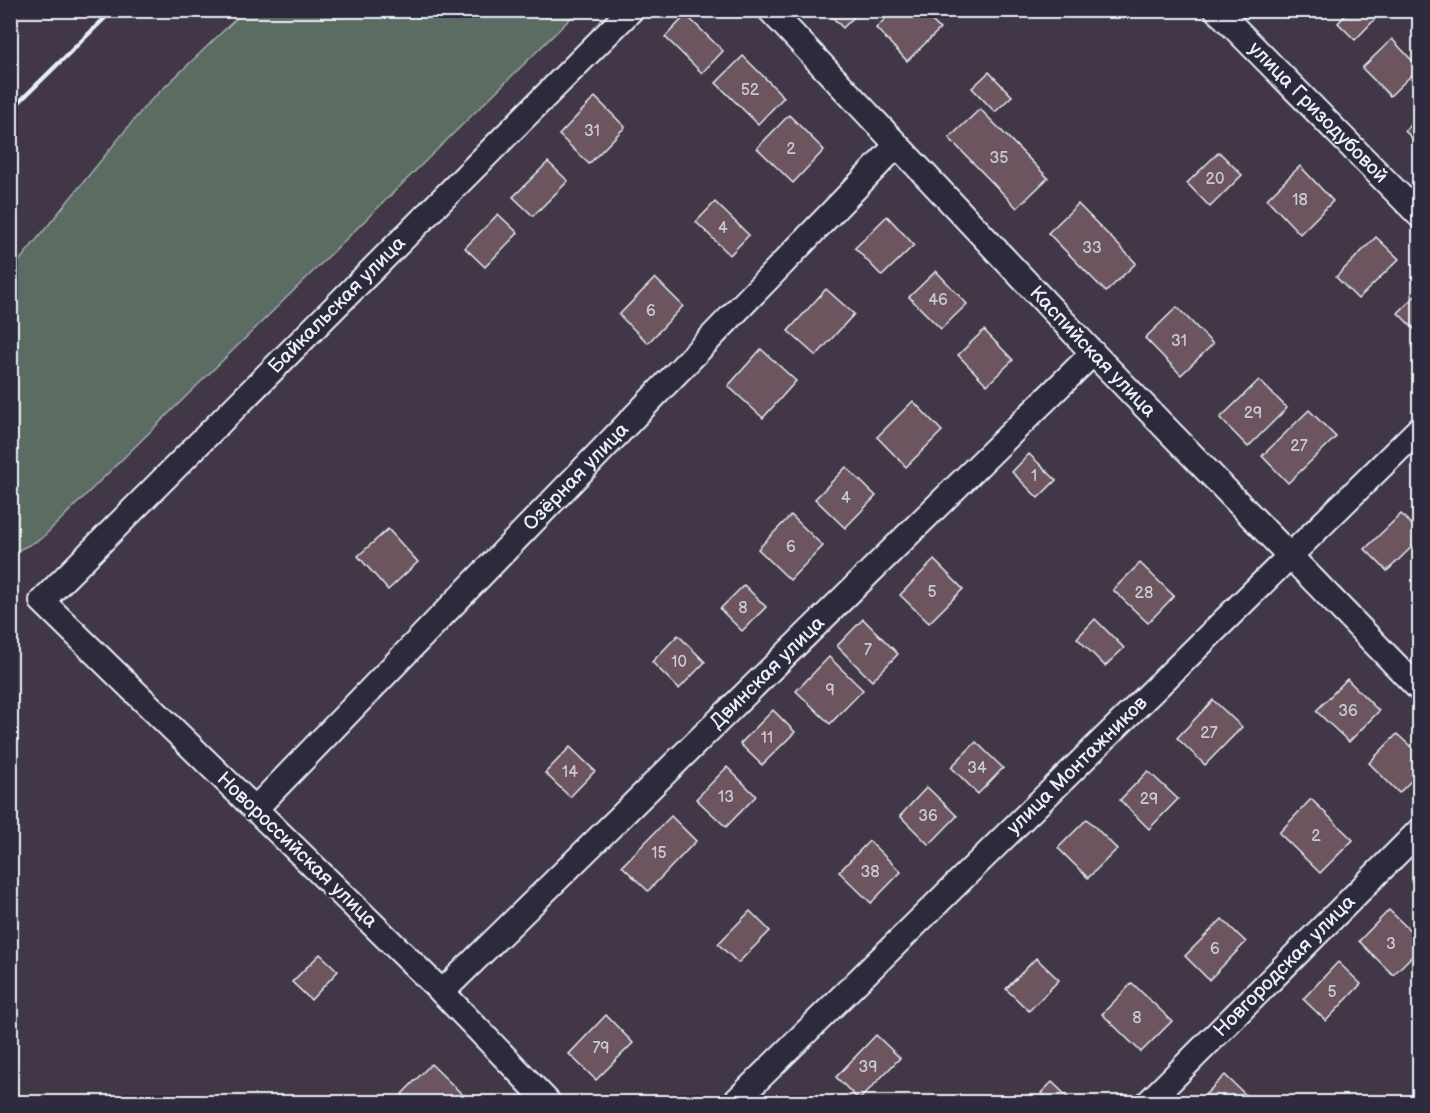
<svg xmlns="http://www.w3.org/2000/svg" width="1430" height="1113" font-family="'Balsamiq Sans',sans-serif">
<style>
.green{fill:#5c6c64;stroke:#a2aeae;stroke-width:1.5}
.building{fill:#6c545e;stroke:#e8f1f8;stroke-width:1.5}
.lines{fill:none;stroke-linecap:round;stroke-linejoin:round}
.minor-casing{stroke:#e8f1f8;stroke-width:28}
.minor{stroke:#2f2a3d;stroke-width:24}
.rail{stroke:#e8f1f8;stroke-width:4.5}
.labels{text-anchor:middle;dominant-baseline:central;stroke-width:5;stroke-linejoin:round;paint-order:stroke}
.number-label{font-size:16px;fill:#c9cad2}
.street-label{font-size:20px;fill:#e8f1f8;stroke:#2f2a3d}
</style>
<rect width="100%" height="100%" fill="#413747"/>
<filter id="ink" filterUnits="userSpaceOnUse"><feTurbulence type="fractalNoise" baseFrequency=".0167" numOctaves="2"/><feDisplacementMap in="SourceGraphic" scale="12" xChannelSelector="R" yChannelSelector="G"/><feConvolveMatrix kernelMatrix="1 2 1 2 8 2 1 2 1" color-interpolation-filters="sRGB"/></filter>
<g filter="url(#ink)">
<!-- green -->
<polygon class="green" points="244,11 578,11 41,539 11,554 11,271 146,105"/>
<!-- building -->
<g class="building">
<polygon points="825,10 861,10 843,28"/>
<polygon points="894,10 921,10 940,29 907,61 876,28"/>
<polygon points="1350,10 1373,10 1378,16 1355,40 1338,23"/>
<polygon points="686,15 723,51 702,73 665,37"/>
<polygon points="1392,39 1419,68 1390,96 1362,68"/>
<polygon points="743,56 784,97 758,124 716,83"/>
<polygon points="989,72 1012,96 995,112 972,88"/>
<polygon points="595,97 625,127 589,164 559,135"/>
<polygon points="980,109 1048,178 1017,208 949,138"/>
<polygon points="789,115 824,150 793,183 757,148"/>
<polygon points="1420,116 1420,146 1405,131"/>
<polygon points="1219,152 1242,175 1210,207 1187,183"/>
<polygon points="548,162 568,181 533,216 513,197"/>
<polygon points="1300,166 1333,201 1300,234 1267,199"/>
<polygon points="715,202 749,235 730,255 696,222"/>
<polygon points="1078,204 1136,263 1106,292 1048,233"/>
<polygon points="498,214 518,233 485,267 465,248"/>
<polygon points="887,216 914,245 882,276 855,248"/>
<polygon points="1376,237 1399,259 1358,299 1336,277"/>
<polygon points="936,271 967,304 941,329 909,297"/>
<polygon points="655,278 683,306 648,343 619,315"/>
<polygon points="826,289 854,314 816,356 788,331"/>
<polygon points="1420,291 1420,335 1398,313"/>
<polygon points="1177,307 1213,344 1181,375 1145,338"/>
<polygon points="984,330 1013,360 987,385 958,355"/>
<polygon points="761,349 796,381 763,418 728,386"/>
<polygon points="1259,380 1287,408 1248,447 1220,418"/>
<polygon points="913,401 942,431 906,467 877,437"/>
<polygon points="1309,410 1336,437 1288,483 1262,456"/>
<polygon points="1029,454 1056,480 1038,498 1012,472"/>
<polygon points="846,467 876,496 845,528 815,499"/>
<polygon points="1401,514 1420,533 1420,539 1387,571 1365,549"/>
<polygon points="791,515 823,546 790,580 758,549"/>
<polygon points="388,529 418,562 388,590 358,556"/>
<polygon points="934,560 963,589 929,623 900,595"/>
<polygon points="1140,563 1174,596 1148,623 1113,590"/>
<polygon points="744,585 766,607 742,631 720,609"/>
<polygon points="863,619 898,654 872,681 837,646"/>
<polygon points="1095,619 1124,648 1105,666 1077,638"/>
<polygon points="678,635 705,662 679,689 652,662"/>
<polygon points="829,657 863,690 830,724 796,691"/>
<polygon points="1347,679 1379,711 1349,742 1316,711"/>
<polygon points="1213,700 1242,727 1205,765 1177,738"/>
<polygon points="773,710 795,732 762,765 740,744"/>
<polygon points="1397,734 1420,755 1420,772 1399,793 1369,763"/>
<polygon points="976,742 1003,768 978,794 951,767"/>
<polygon points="570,747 595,771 570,797 545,773"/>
<polygon points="727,767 756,796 726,827 696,799"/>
<polygon points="1148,771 1178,799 1149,829 1120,800"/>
<polygon points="927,787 957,816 929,845 900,816"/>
<polygon points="1311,799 1353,840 1320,873 1279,833"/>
<polygon points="671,816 696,841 648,891 622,866"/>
<polygon points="1087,819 1117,849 1088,878 1058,848"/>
<polygon points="869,841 901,872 871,903 839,872"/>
<polygon points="1389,910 1420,940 1420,948 1393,975 1359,941"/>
<polygon points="750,911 770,931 738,963 718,944"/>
<polygon points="1222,919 1246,942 1209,980 1185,956"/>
<polygon points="320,954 338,971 311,1000 292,982"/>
<polygon points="1036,958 1059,980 1029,1011 1006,989"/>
<polygon points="1338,962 1361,984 1326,1021 1303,999"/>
<polygon points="1132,983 1172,1021 1141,1052 1102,1014"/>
<polygon points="606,1015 633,1043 596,1080 569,1054"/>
<polygon points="876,1035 900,1058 859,1100 836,1077"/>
<polygon points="431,1064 464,1096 457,1102 410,1102 402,1094"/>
<polygon points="1225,1075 1253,1102 1208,1102 1203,1097"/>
<polygon points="1052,1082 1073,1102 1050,1102 1041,1093"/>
</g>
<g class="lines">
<defs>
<g id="minor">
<path id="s1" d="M770,10l323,343 327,337"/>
<path id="s2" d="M1217,10l203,206"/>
<path id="s3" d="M255,809l642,-664"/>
<path id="s4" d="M442,992l651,-639"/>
<path id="s5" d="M548,1102l-106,-110 -400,-391 589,-591"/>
<path id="s6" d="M735,1102l685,-674"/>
<path id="s7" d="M1149,1102l271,-272"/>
</g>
</defs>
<!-- minor casing -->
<use href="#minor" class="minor-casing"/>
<!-- minor -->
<use href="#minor" class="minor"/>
<!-- rail -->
<polyline class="rail" points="10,111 113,10"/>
</g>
</g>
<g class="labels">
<!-- number labels -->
<g class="number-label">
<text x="750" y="90">52</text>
<text x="592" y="131">31</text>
<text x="791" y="149">2</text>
<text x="999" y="158">35</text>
<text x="1215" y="179">20</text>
<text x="1300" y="200">18</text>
<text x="723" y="228">4</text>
<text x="1092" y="248">33</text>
<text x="938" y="300">46</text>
<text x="651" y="311">6</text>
<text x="1179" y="341">31</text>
<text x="1253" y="413">29</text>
<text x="1299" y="446">27</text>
<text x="1034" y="476">1</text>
<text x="846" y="498">4</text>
<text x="791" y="547">6</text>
<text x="932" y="592">5</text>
<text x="1144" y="593">28</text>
<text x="743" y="608">8</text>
<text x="868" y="650">7</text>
<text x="679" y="662">10</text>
<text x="830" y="690">9</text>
<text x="1348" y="711">36</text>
<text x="1209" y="733">27</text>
<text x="767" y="738">11</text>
<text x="977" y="768">34</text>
<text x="570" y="772">14</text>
<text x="726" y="797">13</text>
<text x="1149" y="799">29</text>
<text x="928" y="816">36</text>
<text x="1316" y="836">2</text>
<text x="659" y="853">15</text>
<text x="870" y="872">38</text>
<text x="1391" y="944">3</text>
<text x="1215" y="949">6</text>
<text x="1332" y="992">5</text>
<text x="1137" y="1018">8</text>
<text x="601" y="1048">79</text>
<text x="868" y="1067">39</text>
</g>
<!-- street labels -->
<g class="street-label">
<text stroke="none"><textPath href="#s2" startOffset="144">улица Гризодубовой</textPath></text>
<text stroke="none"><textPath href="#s5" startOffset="1130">Байкальская улица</textPath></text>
<text stroke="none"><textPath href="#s1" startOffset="470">Каспийская улица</textPath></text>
<text stroke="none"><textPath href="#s3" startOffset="462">Озёрная улица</textPath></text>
<text stroke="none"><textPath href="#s4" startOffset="456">Двинская улица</textPath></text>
<text stroke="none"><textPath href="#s6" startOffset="480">улица Монтажников</textPath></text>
<text transform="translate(297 850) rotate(44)">Новороссийская улица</text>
<text stroke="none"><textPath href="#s7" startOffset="192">Новгородская улица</textPath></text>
</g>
</g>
<!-- margin -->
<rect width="1430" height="1113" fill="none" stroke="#2f2a3d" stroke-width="36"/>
<rect x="18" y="18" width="1394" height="1077" fill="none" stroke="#e8f1f8" stroke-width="2" filter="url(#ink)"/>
</svg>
